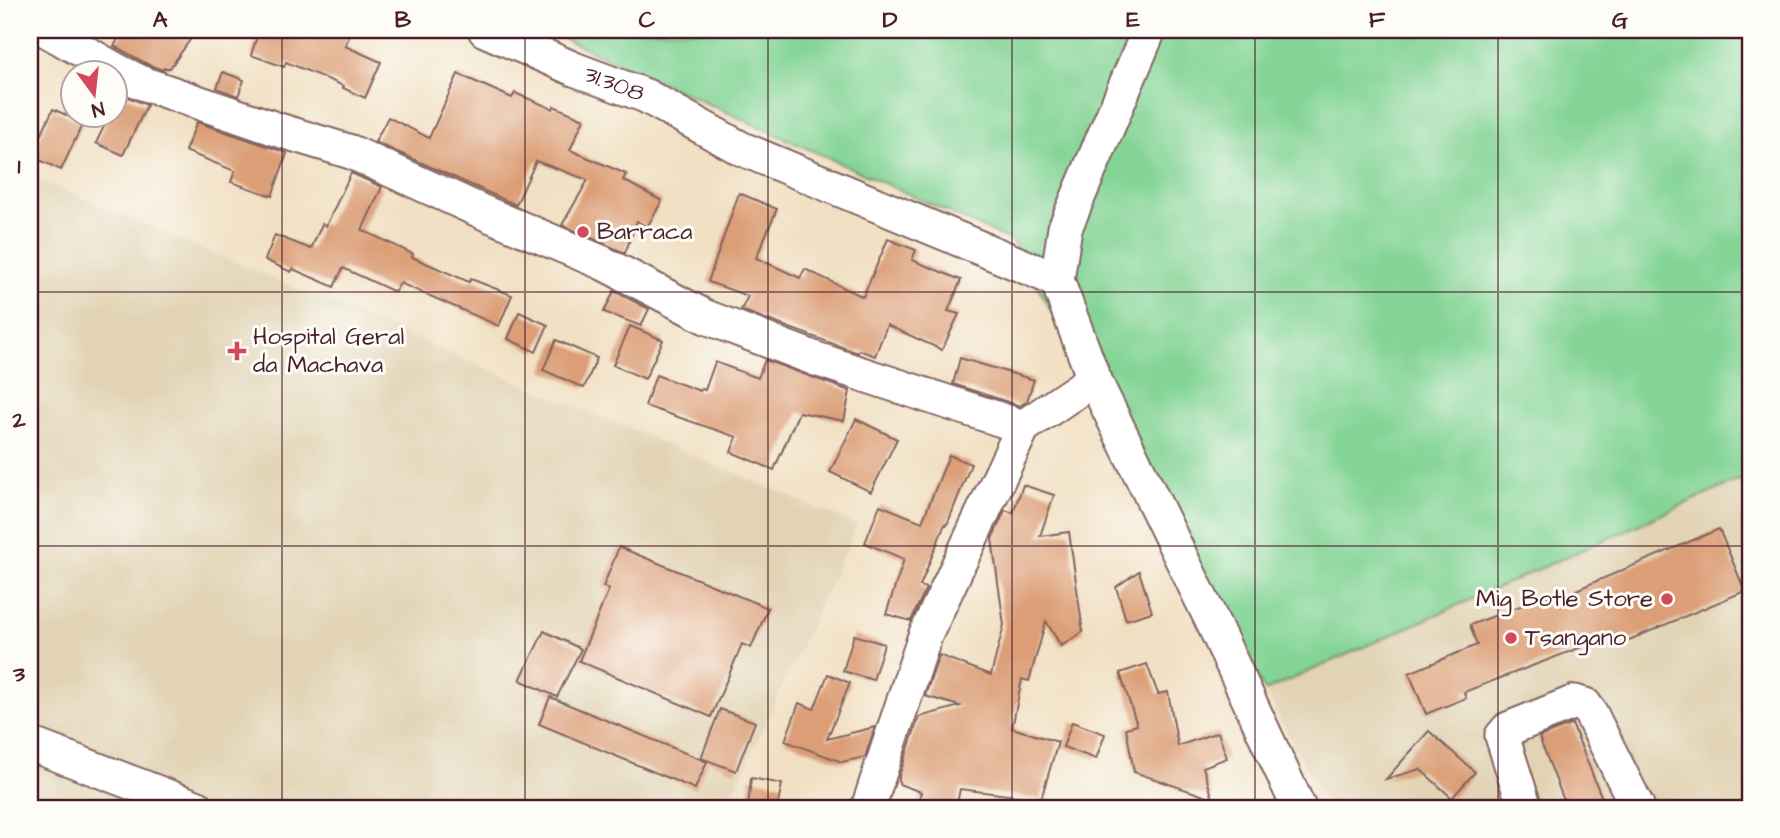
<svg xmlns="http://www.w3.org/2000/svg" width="1780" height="838" font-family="'Architects Daughter',sans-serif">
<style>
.built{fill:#e1d3b4}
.green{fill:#83d495;stroke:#667a60;stroke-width:2}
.building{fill:#db9e76}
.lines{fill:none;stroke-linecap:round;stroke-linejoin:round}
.minor-casing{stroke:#846360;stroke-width:37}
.minor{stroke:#fff;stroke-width:33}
.grid{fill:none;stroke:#4a1f2b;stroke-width:2;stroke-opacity:0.55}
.poi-dot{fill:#d1495b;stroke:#fdfcf7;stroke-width:2.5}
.labels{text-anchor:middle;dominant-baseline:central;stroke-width:6;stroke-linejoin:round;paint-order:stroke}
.street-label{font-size:24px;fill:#4a1f2b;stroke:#fdfcf7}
.poi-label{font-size:24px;fill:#4a1f2b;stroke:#fdfcf7;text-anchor:start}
.neatline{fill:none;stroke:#4a1f2b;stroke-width:2.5}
.grid-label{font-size:23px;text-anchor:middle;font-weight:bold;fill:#4a1f2b}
</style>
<rect width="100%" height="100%" fill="#fdfcf7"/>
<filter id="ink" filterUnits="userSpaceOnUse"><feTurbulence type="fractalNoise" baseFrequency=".0143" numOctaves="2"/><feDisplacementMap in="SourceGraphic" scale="14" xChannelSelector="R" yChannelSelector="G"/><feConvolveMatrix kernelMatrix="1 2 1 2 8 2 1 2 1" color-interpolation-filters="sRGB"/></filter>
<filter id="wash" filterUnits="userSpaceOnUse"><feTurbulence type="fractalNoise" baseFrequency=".00686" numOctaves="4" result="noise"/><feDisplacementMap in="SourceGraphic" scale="28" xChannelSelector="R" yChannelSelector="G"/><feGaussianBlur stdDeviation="1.57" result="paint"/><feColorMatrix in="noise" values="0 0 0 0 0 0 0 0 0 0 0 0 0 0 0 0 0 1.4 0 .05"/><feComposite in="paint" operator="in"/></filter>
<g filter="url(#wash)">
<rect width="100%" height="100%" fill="#f1e0c3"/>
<!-- built -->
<g class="built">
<polygon points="30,176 857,525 726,808 30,808"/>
<polygon points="1750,475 1750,808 1328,808 1265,691"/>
</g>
<!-- green -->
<polygon class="green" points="545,30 1750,30 1750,475 1265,691 1012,241"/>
<g id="blocks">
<!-- building -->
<g class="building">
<polygon points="123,30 197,30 170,68 164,68 163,70 149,65 114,46"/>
<polygon points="259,30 352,30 345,46 381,62 365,98 343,88 344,86 286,62 284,67 251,55"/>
<polygon points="223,72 244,80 238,96 217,88"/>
<polygon points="458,74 512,98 515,93 553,109 554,106 584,119 570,150 626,174 623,180 662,201 647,227 637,221 625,253 562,225 588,180 536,161 516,205 375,142 388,117 429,138"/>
<polygon points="119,93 147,105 123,155 96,143 109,116 116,116 116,101"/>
<polygon points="53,109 83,123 61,170 31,156"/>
<polygon points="197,122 287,153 272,196 231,182 235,171 185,151"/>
<polygon points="351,173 382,187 362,230 413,254 412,257 469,282 471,279 512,295 499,326 400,283 395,292 343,268 334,287 293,269 291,272 265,260 275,235 311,249 322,224 326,226"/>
<polygon points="739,193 777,209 756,258 800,278 805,269 863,297 888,239 916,250 912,260 961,280 948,311 959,314 942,350 887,325 875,356 859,350 858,353 741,310 748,296 708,282"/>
<polygon points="614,291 649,309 641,326 604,312"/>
<polygon points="519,312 548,325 536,352 508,339"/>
<polygon points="630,326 663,340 645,379 613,365"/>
<polygon points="556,340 597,358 584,388 543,370"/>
<polygon points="960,358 1034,380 1027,401 1020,406 953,384"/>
<polygon points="765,360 850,391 844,421 799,412 774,470 731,452 737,437 645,406 656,375 700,391 701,389 705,390 715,362 758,378"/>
<polygon points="856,419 897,439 871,492 830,472"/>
<polygon points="949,455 971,464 947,525 945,524 920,586 926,588 911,621 886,614 904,559 865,543 880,505 922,522"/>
<polygon points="1023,485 1054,495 1040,536 1069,532 1083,632 1061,646 1046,621 1029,681 1022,679 1012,728 1058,742 1041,799 960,789 956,808 917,808 921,792 899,784 899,776 919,717 960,706 925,696 939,655 991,675 1004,625 992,539 1005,510 1013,513"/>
<polygon points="1719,529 1745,591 1615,646 1610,636 1464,692 1466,698 1426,714 1409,673 1477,645 1470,625 1560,591 1562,596"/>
<polygon points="619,547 768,608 751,648 742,644 711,717 579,661 609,589 603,587"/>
<polygon points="1139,571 1152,612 1126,620 1116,587"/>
<polygon points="544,631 581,649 557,697 520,680"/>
<polygon points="854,635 884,644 873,680 843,671"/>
<polygon points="1147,664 1158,694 1168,692 1178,746 1218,732 1227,758 1203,767 1213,799 1134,772 1126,728 1137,725 1120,673"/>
<polygon points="828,674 850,683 827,739 875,727 865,757 842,762 785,741 799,703 814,709"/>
<polygon points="550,697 707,762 695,789 539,724"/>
<polygon points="720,709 755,722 736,771 701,758"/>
<polygon points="1072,722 1105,734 1096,759 1063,747"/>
<polygon points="1572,724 1606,808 1567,808 1539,737"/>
<polygon points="1429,731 1475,772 1452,798 1420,769 1386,779"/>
<polygon points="751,778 782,784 777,808 748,808"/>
</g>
</g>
</g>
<g filter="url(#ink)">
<use href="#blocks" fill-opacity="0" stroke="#846360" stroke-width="2"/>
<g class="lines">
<defs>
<g id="minor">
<polyline points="46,30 118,71 142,83 282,131 351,152 485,213 603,263 706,317 816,359 1023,427"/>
<path id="s1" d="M485,30l89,39 72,27 94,52 317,132"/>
<polyline points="1149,30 1065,228 1057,280 1094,379 1214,625 1299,808"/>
<polyline points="30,744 198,808"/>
<polyline points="868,808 925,636 1023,427 1094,379"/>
<polyline points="1525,808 1502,736 1508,729 1575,702 1585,705 1590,712 1638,808"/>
</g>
</defs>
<!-- minor casing -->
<use href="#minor" class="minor-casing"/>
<!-- minor -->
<use href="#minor" class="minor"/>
</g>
</g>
<!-- grid -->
<path class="grid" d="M282,30v778M525,30v778M768,30v778M1012,30v778M1255,30v778M1498,30v778M30,292h1720M30,546h1720"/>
<!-- markers -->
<g class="poi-dot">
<circle cx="583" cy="232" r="7"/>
<path d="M233.5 340.5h7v7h7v7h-7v7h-7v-7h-7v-7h7z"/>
<circle cx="1667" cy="599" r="7"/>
<circle cx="1511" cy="638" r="7"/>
</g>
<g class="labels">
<!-- street labels -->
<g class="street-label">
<text stroke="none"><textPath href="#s1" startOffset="140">31.308</textPath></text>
</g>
<!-- poi labels -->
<g class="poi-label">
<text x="597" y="232">Barraca</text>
<text x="253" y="337">Hospital Geral<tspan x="253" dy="28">da Machava</tspan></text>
<text x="1653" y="599" text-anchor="end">Mig Botle Store</text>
<text x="1525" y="638">Tsangano</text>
</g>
</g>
<!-- margin -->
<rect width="1780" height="838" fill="none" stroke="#fdfcf7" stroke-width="77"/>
<!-- north arrow -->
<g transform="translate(94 94) rotate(165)"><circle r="33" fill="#fdfcf7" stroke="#b5a4a5" stroke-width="2"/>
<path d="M0-5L12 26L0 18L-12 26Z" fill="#d1495b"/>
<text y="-10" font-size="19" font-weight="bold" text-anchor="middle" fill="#4a1f2b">N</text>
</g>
<rect x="38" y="38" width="1704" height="762" class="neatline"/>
<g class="grid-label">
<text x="160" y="27">A</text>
<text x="403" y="27">B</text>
<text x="647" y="27">C</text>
<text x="890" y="27">D</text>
<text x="1133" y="27">E</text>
<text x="1377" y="27">F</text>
<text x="1620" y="27">G</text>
<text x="19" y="173">1</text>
<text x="19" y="427">2</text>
<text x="19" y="681">3</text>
</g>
</svg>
